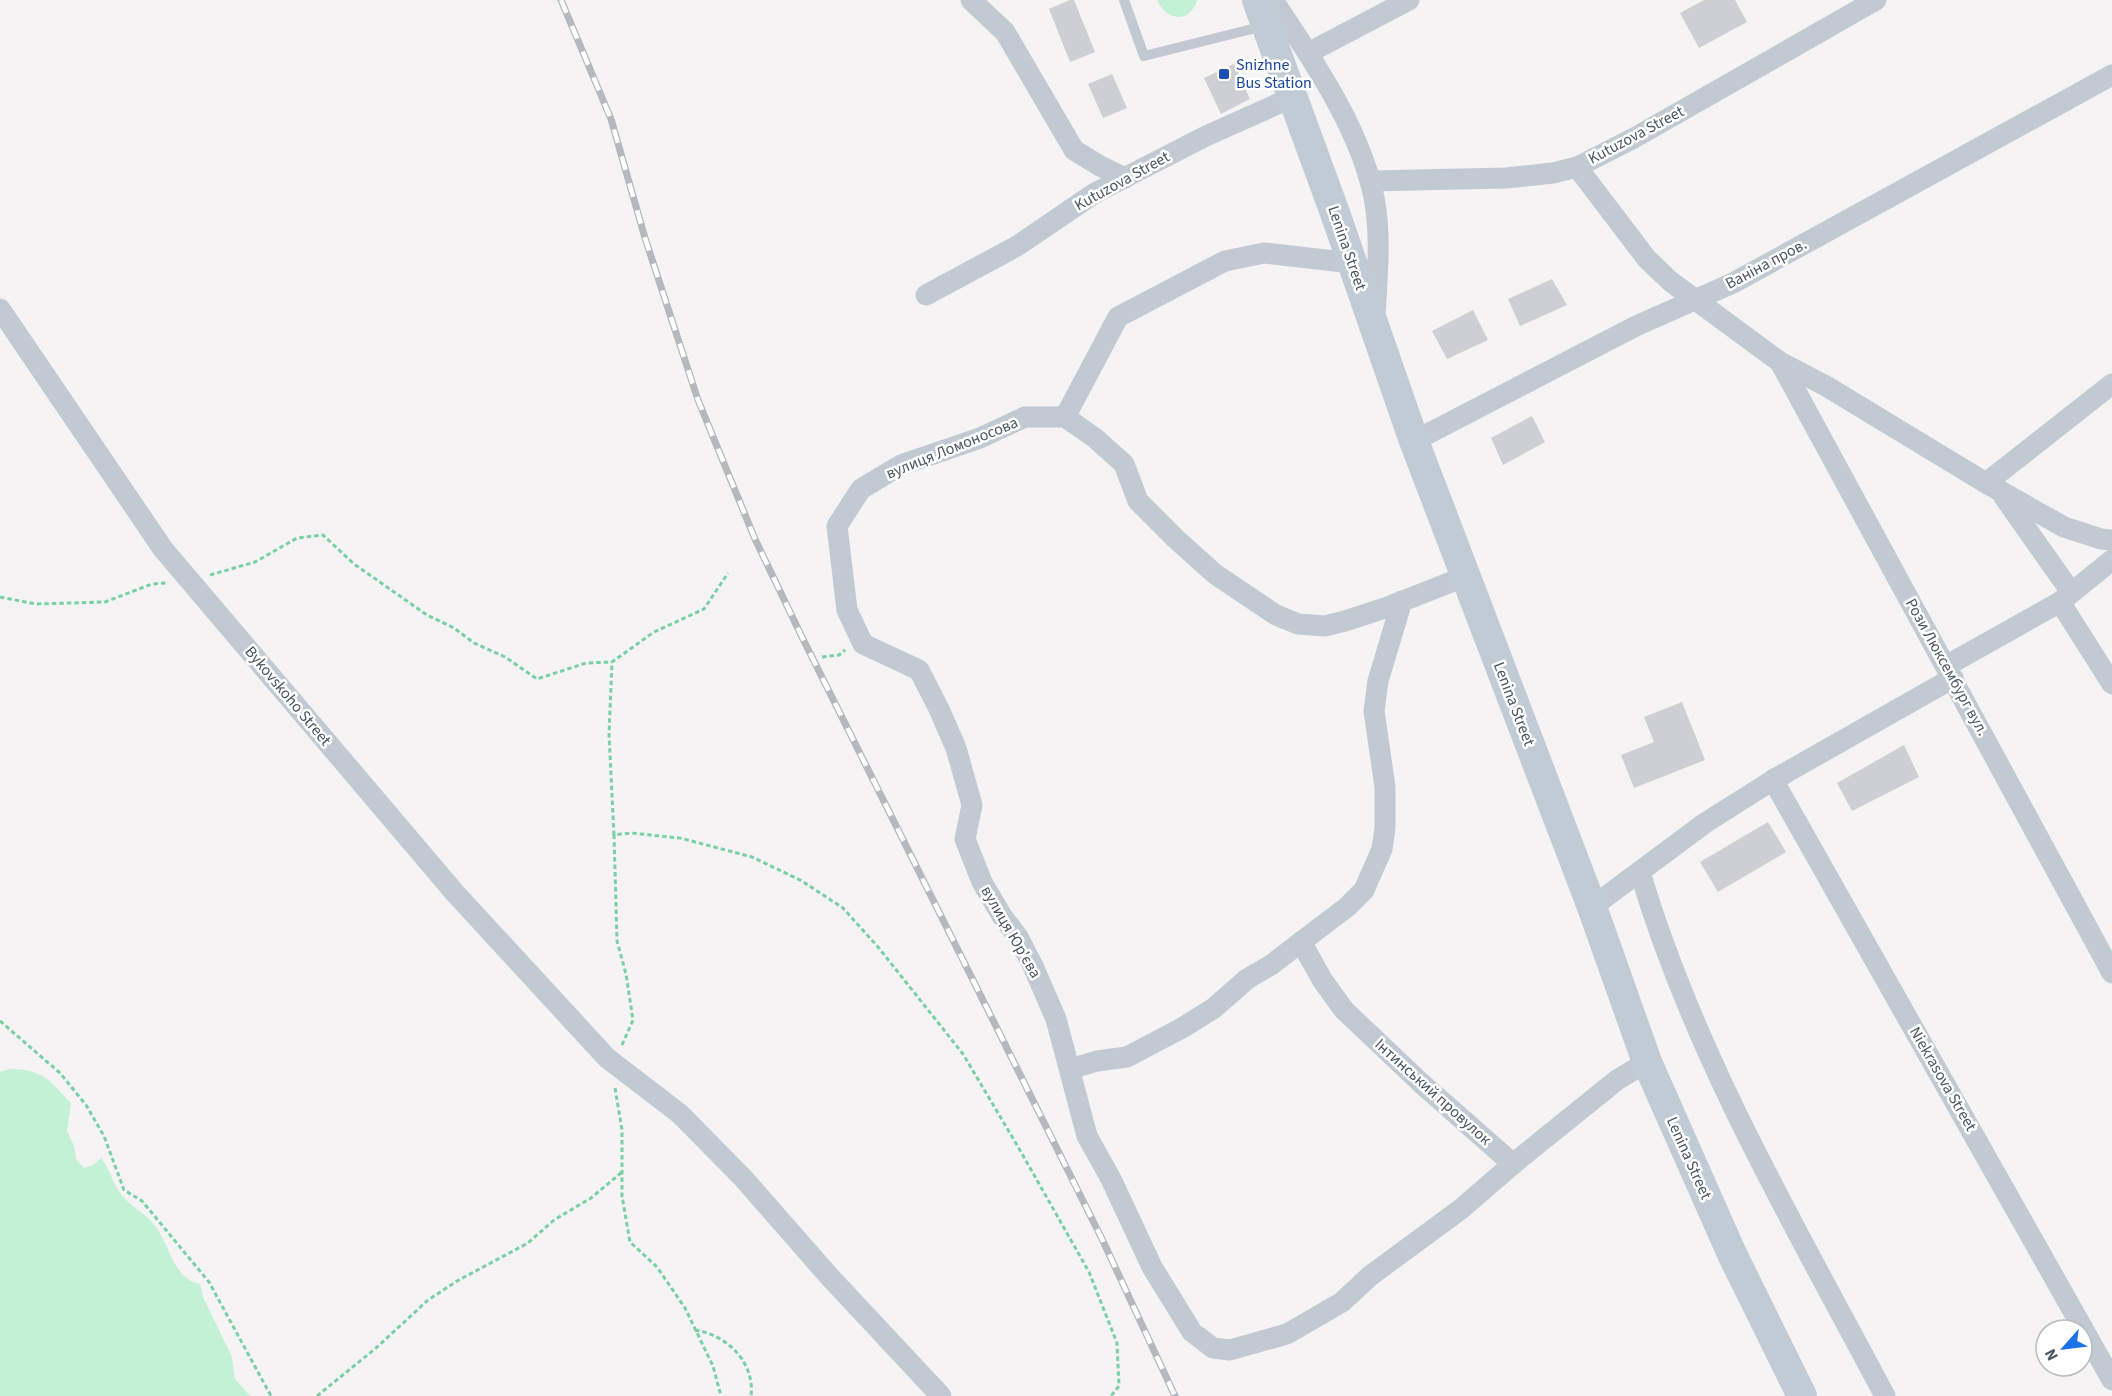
<svg xmlns="http://www.w3.org/2000/svg" width="2112" height="1396" font-family="'Source Sans 3',sans-serif">
<style>
.green{fill:#c3f1d5}
.building{fill:#cdcfd5}
.lines{fill:none;stroke-linecap:round;stroke-linejoin:round}
.path{stroke:#7ad0a6;stroke-width:3;stroke-dasharray:4.5 3;stroke-linecap:butt}
.lane{stroke:#c1cad2;stroke-width:10}
.street{stroke:#c1cad2;stroke-width:21}
.secondary{stroke:#c1cbd6;stroke-width:30}
.rail-casing{stroke:#b5b8bd;stroke-width:7}
.rail{stroke:#fff;stroke-width:4.5;stroke-dasharray:14;stroke-linecap:butt}
.transit-dot{fill:#1a4fb4;stroke:#fff;stroke-width:2}
.labels{text-anchor:middle;dominant-baseline:central;stroke-width:5;stroke-linejoin:round;paint-order:stroke}
.transit-label{font-size:16px;fill:#164399;stroke:#fff;text-anchor:start}
.street-label{font-size:16px;fill:#4a5661;stroke:#fff}
</style>
<rect width="100%" height="100%" fill="#f5f3f3"/>
<!-- green -->
<g class="green">
<path d="M1157,0h40c-7,24 -31,21 -40,0z"/>
<path d="M10,1069c33,0 40,12 61,34l-4,28 7,15 2,13 8,9 9,-3 8,-7c9,11 11,25 20,36 9,12 22,18 32,29 16,18 19,56 47,61l3,13 29,60 3,22 15,17h-250v-324z"/>
</g>
<!-- building -->
<g class="building">
<polygon points="1070,0 1074,0 1095,52 1070,62 1049,9"/>
<polygon points="1704,0 1735,0 1747,22 1699,48 1680,13"/>
<polygon points="1234,64 1250,99 1221,114 1204,78"/>
<polygon points="1112,74 1127,108 1103,118 1088,84"/>
<polygon points="1552,279 1567,305 1520,326 1508,299"/>
<polygon points="1473,310 1488,340 1447,359 1432,331"/>
<polygon points="1532,416 1545,442 1503,465 1491,438"/>
<polygon points="1682,702 1705,760 1634,788 1621,755 1654,742 1644,717"/>
<polygon points="1904,745 1919,777 1852,811 1837,783"/>
<polygon points="1768,822 1786,852 1718,892 1700,862"/>
</g>
<g class="lines">
<!-- path -->
<g class="path">
<polyline points="210,575 255,562 297,538 323,535 354,564 427,615 454,628 474,643 505,657 537,679 586,663 612,662"/>
<polyline points="0,597 36,604 105,602 152,584 166,583"/>
<polyline points="822,657 839,655 845,650"/>
<polyline points="614,835 609,734 612,662 654,632 704,609 728,573"/>
<polyline points="0,1021 60,1073 86,1105 104,1136 124,1190 142,1201 209,1282 271,1396"/>
<polyline points="622,1045 633,1020 626,974 617,941 614,835 631,833 680,838 752,857 802,881 843,908 878,947 963,1054 1017,1145 1089,1272 1117,1343 1119,1386 1111,1396"/>
<polyline points="615,1088 622,1130 622,1196 630,1242 657,1267 685,1308 713,1366 721,1396"/>
<path d="M695,1330c32,5 60,32 56,66"/>
<polyline points="317,1396 376,1348 428,1300 457,1281 528,1243 554,1220 591,1198 622,1172"/>
</g>
<!-- lane -->
<polyline class="lane" points="1124,0 1144,56 1264,26"/>
<!-- street -->
<g class="street">
<polyline points="971,0 1005,32 1074,150 1100,166 1125,178"/>
<path d="M1273,0c39,59 90,132 102,203 6,37 2,76 0,114"/>
<polyline points="1308,53 1409,0"/>
<polyline points="1577,167 1647,259 1670,281 1780,362 1826,386 1986,483 2064,527 2101,539 2112,540"/>
<polyline points="1370,181 1506,178 1553,173 1577,167 1634,138 1876,0"/>
<polyline points="926,295 1017,246 1095,193 1206,136 1293,97"/>
<polyline points="0,309 163,549 455,893 607,1058 680,1114 744,1179 828,1275 941,1396"/>
<polyline points="1780,362 2112,973"/>
<polyline points="1065,417 1118,317 1225,261 1264,253 1352,263"/>
<polyline points="1414,441 1636,326 1733,283 2112,75"/>
<polyline points="1986,483 2112,384"/>
<polyline points="2004,497 2071,592"/>
<polyline points="2060,602 2112,684"/>
<polyline points="1946,666 2060,602 2112,560"/>
<polyline points="1773,780 2112,1380"/>
<path d="M1640,872c55,185 155,354 245,524"/>
<polyline points="1592,907 1705,823 1773,780 1953,678"/>
<polyline points="1301,942 1323,981 1344,1010 1421,1083 1513,1164 1461,1209 1370,1276 1342,1302 1287,1334 1230,1350 1213,1348 1192,1332 1152,1267 1111,1179 1087,1136 1056,1019 1033,966 1018,937 1002,916 982,882 965,839 972,805 956,748 939,709 919,670 863,644 847,610 837,526 861,489 901,465 980,438 1025,417 1065,417 1095,438 1124,464 1138,501 1176,539 1215,574 1276,615 1298,624 1325,626 1345,621 1385,608 1464,577"/>
<polyline points="1070,1069 1097,1061 1127,1057 1182,1028 1214,1008 1247,979 1271,965 1347,907 1364,890 1382,849 1385,828 1385,787 1374,711 1378,681 1402,601"/>
<polyline points="1513,1164 1617,1080 1647,1062"/>
</g>
<!-- secondary -->
<polyline class="secondary" points="1257,0 1335,213 1414,441 1592,907 1647,1062 1732,1254 1802,1396"/>
<defs>
<polyline id="rail" points="561,0 611,119 645,238 698,400 755,539 802,637 1103,1241 1175,1396"/>
</defs>
<!-- rail casing -->
<use href="#rail" class="rail-casing"/>
<!-- rail -->
<use href="#rail" class="rail"/>
</g>
<!-- markers -->
<rect class="transit-dot" x="1218" y="68" width="12" height="12" rx="3"/>
<g class="labels">
<!-- transit labels -->
<g class="transit-label">
<text x="1236" y="65">Snizhne<tspan x="1236" dy="18">Bus Station</tspan></text>
</g>
<!-- street labels -->
<g class="street-label">
<text transform="translate(1636 135) rotate(-28)">Kutuzova Street</text>
<text transform="translate(1122 181) rotate(-29)">Kutuzova Street</text>
<text transform="translate(1347 248) rotate(71)">Lenina Street</text>
<text transform="translate(1766 264) rotate(-28)">Ваніна пров.</text>
<text transform="translate(952 448) rotate(-22)">вулиця Ломоносова</text>
<text transform="translate(1947 667) rotate(61)">Рози Люксембург вул.</text>
<text transform="translate(288 696) rotate(50)">Bykovskoho Street</text>
<text transform="translate(1514 704) rotate(69)">Lenina Street</text>
<text transform="translate(1011 932) rotate(60)">вулиця Юр'єва</text>
<text transform="translate(1943 1079) rotate(60)">Niekrasova Street</text>
<text transform="translate(1433 1092) rotate(42)">Інтинський провулок</text>
<text transform="translate(1689 1158) rotate(66)">Lenina Street</text>
</g>
</g>
<!-- north arrow -->
<g transform="translate(2064 1348) rotate(242)"><circle r="28" fill="#ffffff" stroke="#b7bbc0" stroke-width="1.5"/>
<path d="M0-4.5L10 22L0 15L-10 22Z" fill="#1a73e8"/>
<text y="-9" font-size="16" font-weight="bold" text-anchor="middle" fill="#4a5661">N</text>
</g>
</svg>
